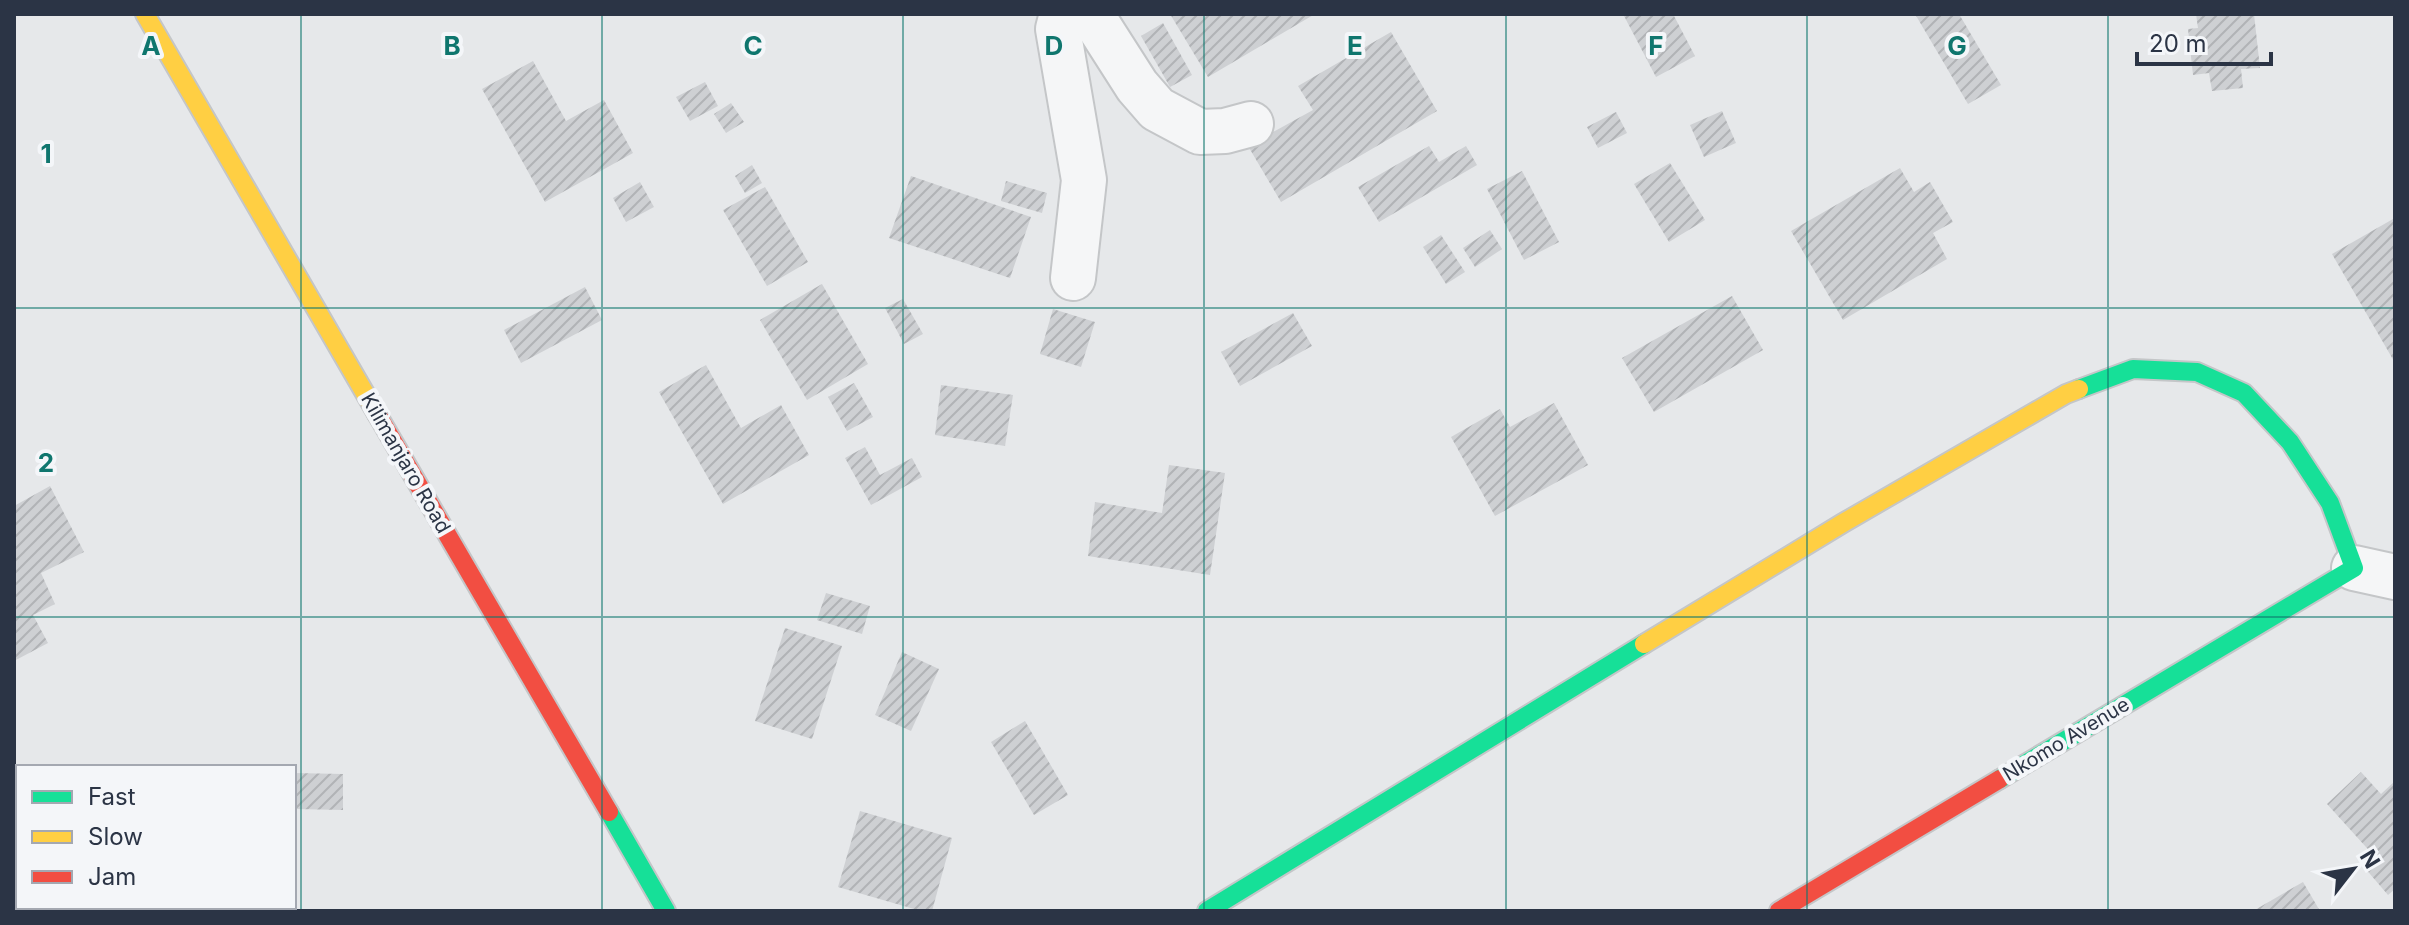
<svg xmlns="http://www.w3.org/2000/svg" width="2409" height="925" font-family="Inter,sans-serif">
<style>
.building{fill:url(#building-hatch)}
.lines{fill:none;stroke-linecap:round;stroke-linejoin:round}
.street-casing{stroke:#c4c6c8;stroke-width:48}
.fast-casing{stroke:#c4c6c8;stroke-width:22}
.slow-casing{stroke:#c4c6c8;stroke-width:22}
.jam-casing{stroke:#c4c6c8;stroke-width:22}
.street{stroke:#f5f6f7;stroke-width:44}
.fast{stroke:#16e098;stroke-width:18}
.slow{stroke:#ffcf43;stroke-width:18}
.jam{stroke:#f24e42;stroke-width:18}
.grid{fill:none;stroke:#0f766e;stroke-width:2;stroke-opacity:0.55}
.labels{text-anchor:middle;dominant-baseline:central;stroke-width:8;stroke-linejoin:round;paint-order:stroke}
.street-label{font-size:20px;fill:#2b3445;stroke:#f4f6f9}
.grid-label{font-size:26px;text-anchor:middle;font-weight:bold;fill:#0f766e;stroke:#f4f6f9;stroke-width:8;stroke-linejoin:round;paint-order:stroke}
</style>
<defs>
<pattern id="building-hatch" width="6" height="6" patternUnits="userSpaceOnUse" patternTransform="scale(2)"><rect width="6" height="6" fill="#ced0d3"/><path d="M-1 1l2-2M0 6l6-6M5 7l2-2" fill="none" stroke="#b1b3b6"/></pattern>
</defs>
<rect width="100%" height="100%" fill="#e6e8ea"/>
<!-- building -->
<g class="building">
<polygon points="1170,14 1315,14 1208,77"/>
<polygon points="1623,14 1673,14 1695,56 1656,77"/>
<polygon points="1915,14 1959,14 2001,85 1968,104"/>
<polygon points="2196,14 2254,14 2260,68 2241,69 2243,88 2212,91 2209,73 2193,75 2188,29 2198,28"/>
<polygon points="1163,23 1192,75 1170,87 1141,36"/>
<polygon points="1391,32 1437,111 1281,202 1248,146 1313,110 1298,86"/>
<polygon points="533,61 566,121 604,100 633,153 545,202 482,89"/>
<polygon points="705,82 718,106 690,121 676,97"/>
<polygon points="731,103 744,122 726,133 714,114"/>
<polygon points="1722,111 1736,143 1704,157 1690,125"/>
<polygon points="1616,112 1627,133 1598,148 1587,127"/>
<polygon points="1429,146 1439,162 1466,146 1477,165 1379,222 1358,187"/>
<polygon points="1670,163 1705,220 1669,242 1634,184"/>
<polygon points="752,165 762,183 745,193 735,176"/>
<polygon points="1900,168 1914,192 1930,182 1953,222 1933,233 1947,259 1843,320 1791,231"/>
<polygon points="1522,171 1559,242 1524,260 1487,189"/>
<polygon points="911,176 1031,217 1010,278 889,238"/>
<polygon points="1006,181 1047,193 1042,213 1001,201"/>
<polygon points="640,182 654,207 626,222 613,198"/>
<polygon points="765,187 808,262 767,286 723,210"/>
<polygon points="2393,219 2395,221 2395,363 2332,254"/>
<polygon points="1490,230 1502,249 1475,267 1463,248"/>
<polygon points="1441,235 1465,272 1446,284 1423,247"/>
<polygon points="822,284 868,364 807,400 760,320"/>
<polygon points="585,287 602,320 521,363 504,330"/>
<polygon points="1732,296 1763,350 1654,412 1622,358"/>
<polygon points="903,299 923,334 904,344 885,308"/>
<polygon points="1053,309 1095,322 1081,367 1040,354"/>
<polygon points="1293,313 1312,346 1240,386 1221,352"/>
<polygon points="706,365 741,428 781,405 809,455 723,504 659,392"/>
<polygon points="854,383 873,417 847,431 828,397"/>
<polygon points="941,385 1013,395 1005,446 935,435"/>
<polygon points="1554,403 1588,465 1495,516 1451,437 1500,409 1510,427"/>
<polygon points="865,447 880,475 912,458 922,477 871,505 845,458"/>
<polygon points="1169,465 1225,473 1210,575 1088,556 1095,502 1162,513"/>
<polygon points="50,486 84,552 41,573 55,604 33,615 48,643 14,661 14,506"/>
<polygon points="826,593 870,606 862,634 817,620"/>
<polygon points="785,628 842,646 812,739 755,721"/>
<polygon points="902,652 939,669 911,731 875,715"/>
<polygon points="1025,721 1068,795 1034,815 991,742"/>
<polygon points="2361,772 2381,794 2395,781 2395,889 2388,895 2364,867 2375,857 2327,804"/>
<polygon points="294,773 343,774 343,810 294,809"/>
<polygon points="860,811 952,838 932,911 921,911 838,887"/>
<polygon points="2303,882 2320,911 2253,911"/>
</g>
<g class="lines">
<defs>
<g id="street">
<polyline points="1062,14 1058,29 1084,180 1073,278"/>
<polyline points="1091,14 1137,86 1157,109 1200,132 1225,131 1251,124"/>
<polyline points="2354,568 2395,577"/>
</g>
<g id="fast">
<polyline points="2000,779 2354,568 2330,503 2290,442 2244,393 2197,372 2133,369 2079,389"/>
<polyline points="609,812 666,911"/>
<polyline points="1207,911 1644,644"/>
</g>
<g id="slow">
<polyline points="145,14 377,414"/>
<polyline points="1644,644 1843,523 2066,394 2079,389"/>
</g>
<g id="jam">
<polyline points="377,414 609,812"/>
<polyline points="1779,911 2000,779"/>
</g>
</defs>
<!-- street casing -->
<use href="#street" class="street-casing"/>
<!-- fast casing -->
<use href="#fast" class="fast-casing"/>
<!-- slow casing -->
<use href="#slow" class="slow-casing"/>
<!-- jam casing -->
<use href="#jam" class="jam-casing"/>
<!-- street -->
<use href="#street" class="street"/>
<!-- fast -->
<use href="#fast" class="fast"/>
<!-- slow -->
<use href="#slow" class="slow"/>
<!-- jam -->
<use href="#jam" class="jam"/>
</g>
<!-- grid -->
<path class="grid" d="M301,14v897M602,14v897M903,14v897M1204,14v897M1506,14v897M1807,14v897M2108,14v897M14,308h2381M14,617h2381"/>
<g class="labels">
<!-- street labels -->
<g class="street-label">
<text transform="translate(406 463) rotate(60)">Kilimanjaro Road</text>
<text transform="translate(2066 739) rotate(-31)">Nkomo Avenue</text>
</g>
</g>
<g class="grid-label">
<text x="151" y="55">A</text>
<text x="452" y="55">B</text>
<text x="753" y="55">C</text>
<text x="1054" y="55">D</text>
<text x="1355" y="55">E</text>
<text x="1656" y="55">F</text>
<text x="1957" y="55">G</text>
<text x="46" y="163">1</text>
<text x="46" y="472">2</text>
</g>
<!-- border -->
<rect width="2409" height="925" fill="none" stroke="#2b3445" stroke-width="32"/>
<!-- legend -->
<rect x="16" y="765" width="280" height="144" fill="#f4f6f9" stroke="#a4a8b1" stroke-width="2"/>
<rect x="32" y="791" width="40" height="12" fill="#16e098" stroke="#a4a8b1" stroke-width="2"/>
<text x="88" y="805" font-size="24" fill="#2b3445">Fast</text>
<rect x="32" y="831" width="40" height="12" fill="#ffcf43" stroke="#a4a8b1" stroke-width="2"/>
<text x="88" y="845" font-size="24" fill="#2b3445">Slow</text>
<rect x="32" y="871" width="40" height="12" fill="#f24e42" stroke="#a4a8b1" stroke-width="2"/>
<text x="88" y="885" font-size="24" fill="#2b3445">Jam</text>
<!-- north arrow -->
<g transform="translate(2353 869) rotate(59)" stroke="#f4f6f9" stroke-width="6" paint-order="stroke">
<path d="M0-6L14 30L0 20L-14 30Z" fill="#2b3445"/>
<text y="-12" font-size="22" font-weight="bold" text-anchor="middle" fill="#2b3445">N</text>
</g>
<!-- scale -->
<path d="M2137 52v12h134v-12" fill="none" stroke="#2b3445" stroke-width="4"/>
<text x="2149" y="52" font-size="24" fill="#2b3445" stroke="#f4f6f9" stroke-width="6" paint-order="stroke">20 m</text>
</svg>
